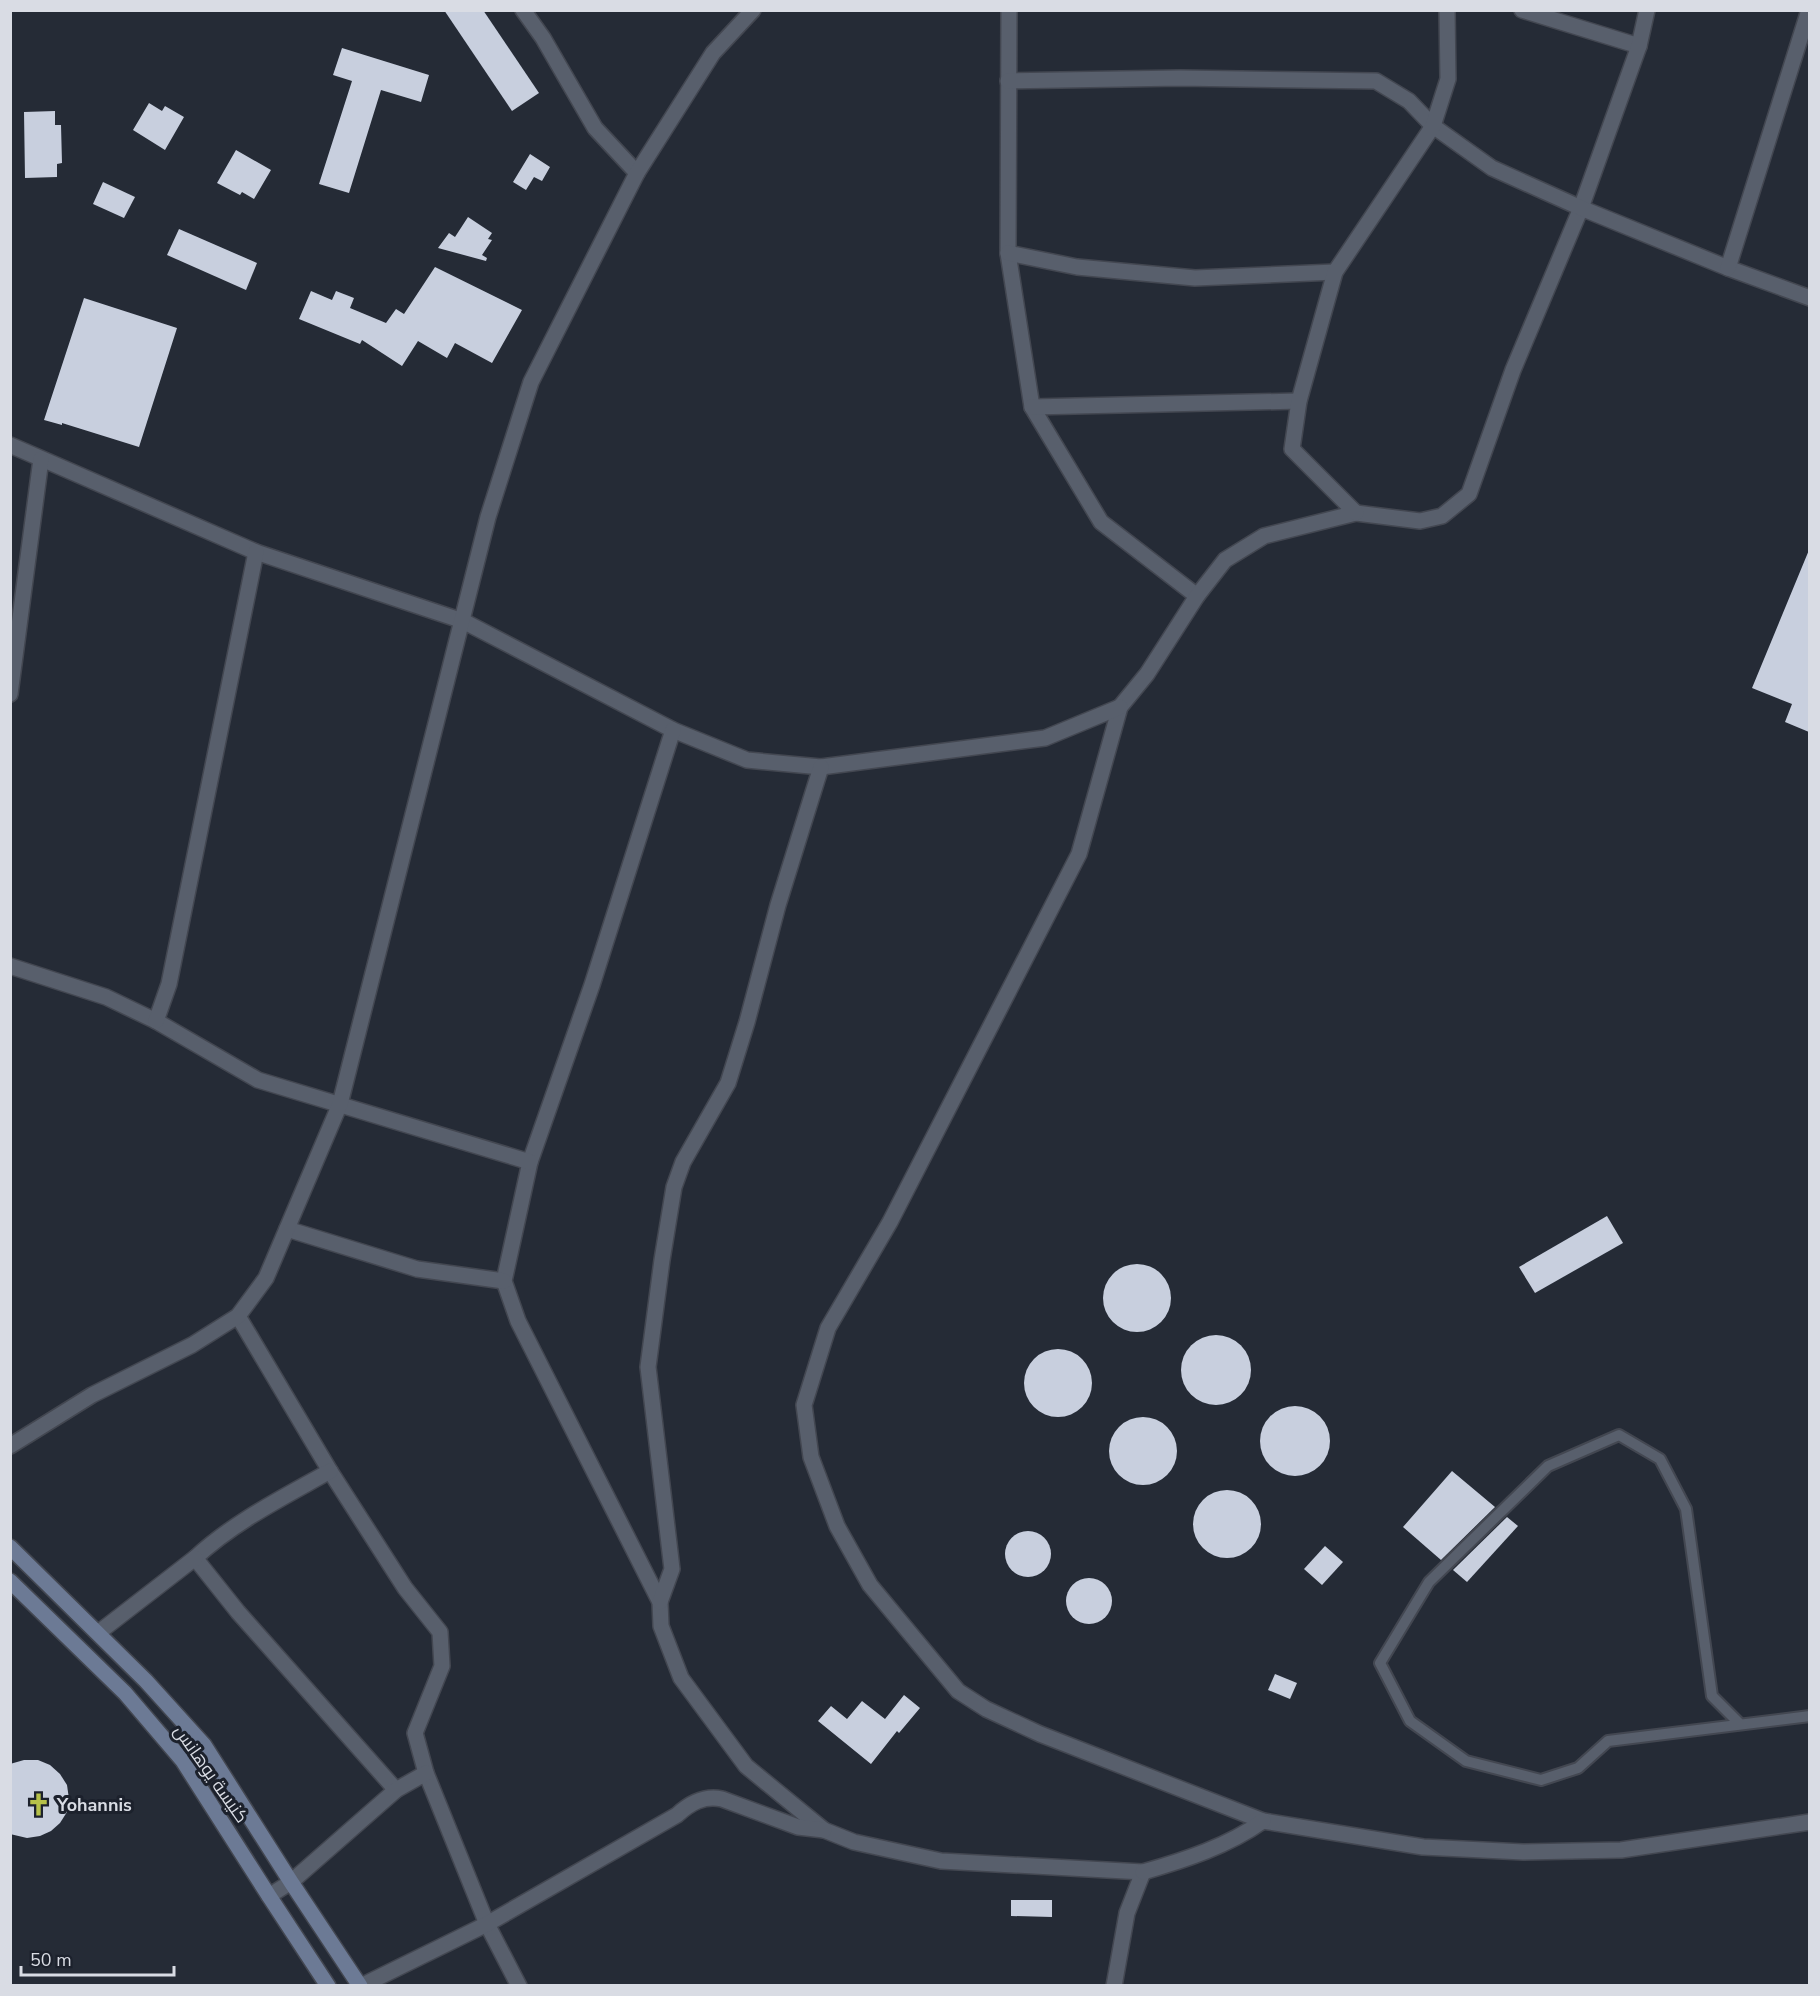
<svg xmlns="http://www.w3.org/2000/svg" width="1820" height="1996" font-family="'Nunito Sans',Cairo,sans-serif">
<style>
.building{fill:#c8cfde}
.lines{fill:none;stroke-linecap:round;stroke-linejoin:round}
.lane-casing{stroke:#434751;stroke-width:14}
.street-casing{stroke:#434751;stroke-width:18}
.secondary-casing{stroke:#434751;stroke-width:18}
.lane{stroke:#585f6c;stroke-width:10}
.street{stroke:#585f6c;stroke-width:15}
.secondary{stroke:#6c7a95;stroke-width:15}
.labels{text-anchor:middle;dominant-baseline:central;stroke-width:6;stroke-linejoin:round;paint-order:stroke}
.street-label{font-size:18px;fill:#d9dce4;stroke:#1c212c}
.poi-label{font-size:18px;font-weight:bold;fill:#d9dce4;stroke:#1c212c;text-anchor:start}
</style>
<rect width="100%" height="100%" fill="#252b36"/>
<!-- building -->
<g class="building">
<polygon points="444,10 483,10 539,93 512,111"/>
<polygon points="342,48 429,75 421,102 381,90 349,193 319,184 352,81 333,75"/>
<polygon points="149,103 162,111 165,106 184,117 165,150 133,130"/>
<polygon points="55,111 55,125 61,125 62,163 57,164 57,177 25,178 24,112"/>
<polygon points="236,150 271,170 254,199 242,192 240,195 217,183"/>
<polygon points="530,154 550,167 542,181 534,177 526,190 513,182"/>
<polygon points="103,182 135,197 124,218 93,204"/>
<polygon points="468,217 492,233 488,239 492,240 482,255 487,258 486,261 438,248 449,233 455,237"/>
<polygon points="179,229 257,263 246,290 167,255"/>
<polygon points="435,267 522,310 492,363 455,343 447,358 418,341 402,366 362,340 360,344 299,319 311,291 332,300 336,291 354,298 350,308 386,323 396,309 404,314"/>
<polygon points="84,298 177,328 139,447 62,423 62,425 44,420"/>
<polygon points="1809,550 1809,732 1785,722 1792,704 1752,688"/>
<polygon points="1607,1216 1623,1243 1535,1293 1519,1267"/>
<circle cx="1137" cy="1298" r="34"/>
<circle cx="1216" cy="1370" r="35"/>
<circle cx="1058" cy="1383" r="34"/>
<circle cx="1295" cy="1441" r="35"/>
<circle cx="1143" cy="1451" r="34"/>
<polygon points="1452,1471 1495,1507 1441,1560 1403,1527"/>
<circle cx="1227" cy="1524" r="34"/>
<polygon points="1507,1517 1518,1526 1467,1582 1453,1570"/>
<circle cx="1028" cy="1554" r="23"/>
<polygon points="1325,1546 1343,1562 1322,1585 1304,1569"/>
<circle cx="1089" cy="1601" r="23"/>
<polygon points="1275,1674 1297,1683 1290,1699 1268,1690"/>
<polygon points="904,1695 920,1708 899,1733 897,1731 871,1764 818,1721 831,1706 847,1719 862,1701 885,1719"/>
<polygon points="24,1760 38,1760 50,1765 60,1774 67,1785 69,1799 67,1812 60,1823 51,1831 40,1836 27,1838 10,1834 10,1764"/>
<polygon points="1011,1900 1052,1900 1052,1917 1011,1916"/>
</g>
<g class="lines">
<defs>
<polyline id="lane" points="1740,1724 1712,1696 1686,1509 1660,1459 1619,1435 1548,1466 1429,1582 1380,1663 1410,1721 1466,1761 1541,1780 1578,1768 1608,1741 1810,1716"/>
<g id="street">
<polyline points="523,10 543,38 595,128 637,173"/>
<polyline points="1009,10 1008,253 1032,407 1101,522 1197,596"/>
<polyline points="1522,10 1639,46"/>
<polyline points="1647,10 1639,46 1581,208 1513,370 1469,494 1442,516 1420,521 1356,513 1264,536 1225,560 1197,596 1147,674 1120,707 1079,854 890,1222 828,1328 804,1405 811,1457 837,1526 870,1585 958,1691 986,1709 1040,1734 1263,1821 1423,1847 1523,1852 1621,1850 1810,1822"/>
<polyline points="1008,81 1180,78 1376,81 1409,101 1433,126 1492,168 1581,208 1728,268 1810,298"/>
<polyline points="1008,253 1077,267 1195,278 1335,272"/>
<polyline points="1728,268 1809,10"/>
<polyline points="1032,407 1299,401"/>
<polyline points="10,445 256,552 463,621 673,730 747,760 821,767 1045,738 1120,707"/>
<polyline points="1356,513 1292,449 1299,401 1335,272 1433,126 1448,79 1447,10"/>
<polyline points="10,694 41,459"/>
<polyline points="673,730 592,985 530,1162 504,1281 518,1321 660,1602 661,1626 681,1678 746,1766 824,1830 854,1842 941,1861 1143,1872 1127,1913 1114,1986"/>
<polyline points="10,966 106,997 156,1021 258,1080 530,1162"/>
<polyline points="156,1021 169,984 256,552"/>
<polyline points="287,1229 417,1269 504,1281"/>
<polyline points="238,1316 330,1471 405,1588 440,1632 442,1666 415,1733 426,1773 487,1924 519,1986"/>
<polyline points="10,1446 92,1395 192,1345 238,1316 266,1278 340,1104 488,517 531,382 637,173 713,53 753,10"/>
<path d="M330,1471c-46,26 -95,50 -135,87l43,54 158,178"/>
<polyline points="660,1602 672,1569 648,1367 662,1260 674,1187 683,1162 728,1083 747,1022 778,905 821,767"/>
<polyline points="98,1633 195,1558"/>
<path d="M1143,1872c42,-12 85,-26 120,-51"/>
<polyline points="269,1896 291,1882 396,1790 426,1773"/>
<path d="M361,1986l126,-62 190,-109c13,-12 27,-20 45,-16l76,28 26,3"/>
</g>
<g id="secondary">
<polyline points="10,1547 146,1681 204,1745 291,1882 360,1986"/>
<polyline points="10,1581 125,1693 183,1761 269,1896 328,1986"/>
</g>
</defs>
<!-- lane casing -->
<use href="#lane" class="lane-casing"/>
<!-- street casing -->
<use href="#street" class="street-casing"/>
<!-- secondary casing -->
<use href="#secondary" class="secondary-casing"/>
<!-- lane -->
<use href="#lane" class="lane"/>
<!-- street -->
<use href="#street" class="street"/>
<!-- secondary -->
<use href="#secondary" class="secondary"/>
</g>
<!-- icons -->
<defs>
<symbol id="church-bare" viewBox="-9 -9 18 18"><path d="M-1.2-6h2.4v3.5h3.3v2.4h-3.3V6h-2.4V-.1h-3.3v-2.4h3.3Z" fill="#b6c149" stroke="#1c212c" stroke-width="2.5" paint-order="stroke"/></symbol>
</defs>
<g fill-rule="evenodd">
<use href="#church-bare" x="22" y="1788" width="33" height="33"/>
</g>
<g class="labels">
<!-- street labels -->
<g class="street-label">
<text transform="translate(211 1774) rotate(55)">كنيسة يوهانس</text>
</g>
<!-- poi labels -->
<g class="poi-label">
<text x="57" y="1805">Yohannis</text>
</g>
</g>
<!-- border -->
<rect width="1820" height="1996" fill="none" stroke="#d9dce4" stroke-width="24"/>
<!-- scale -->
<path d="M21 1966v9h153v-9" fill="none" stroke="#d9dce4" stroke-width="3"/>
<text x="30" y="1966" font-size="18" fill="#d9dce4" stroke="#1c212c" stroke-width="4.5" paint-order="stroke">50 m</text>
</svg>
